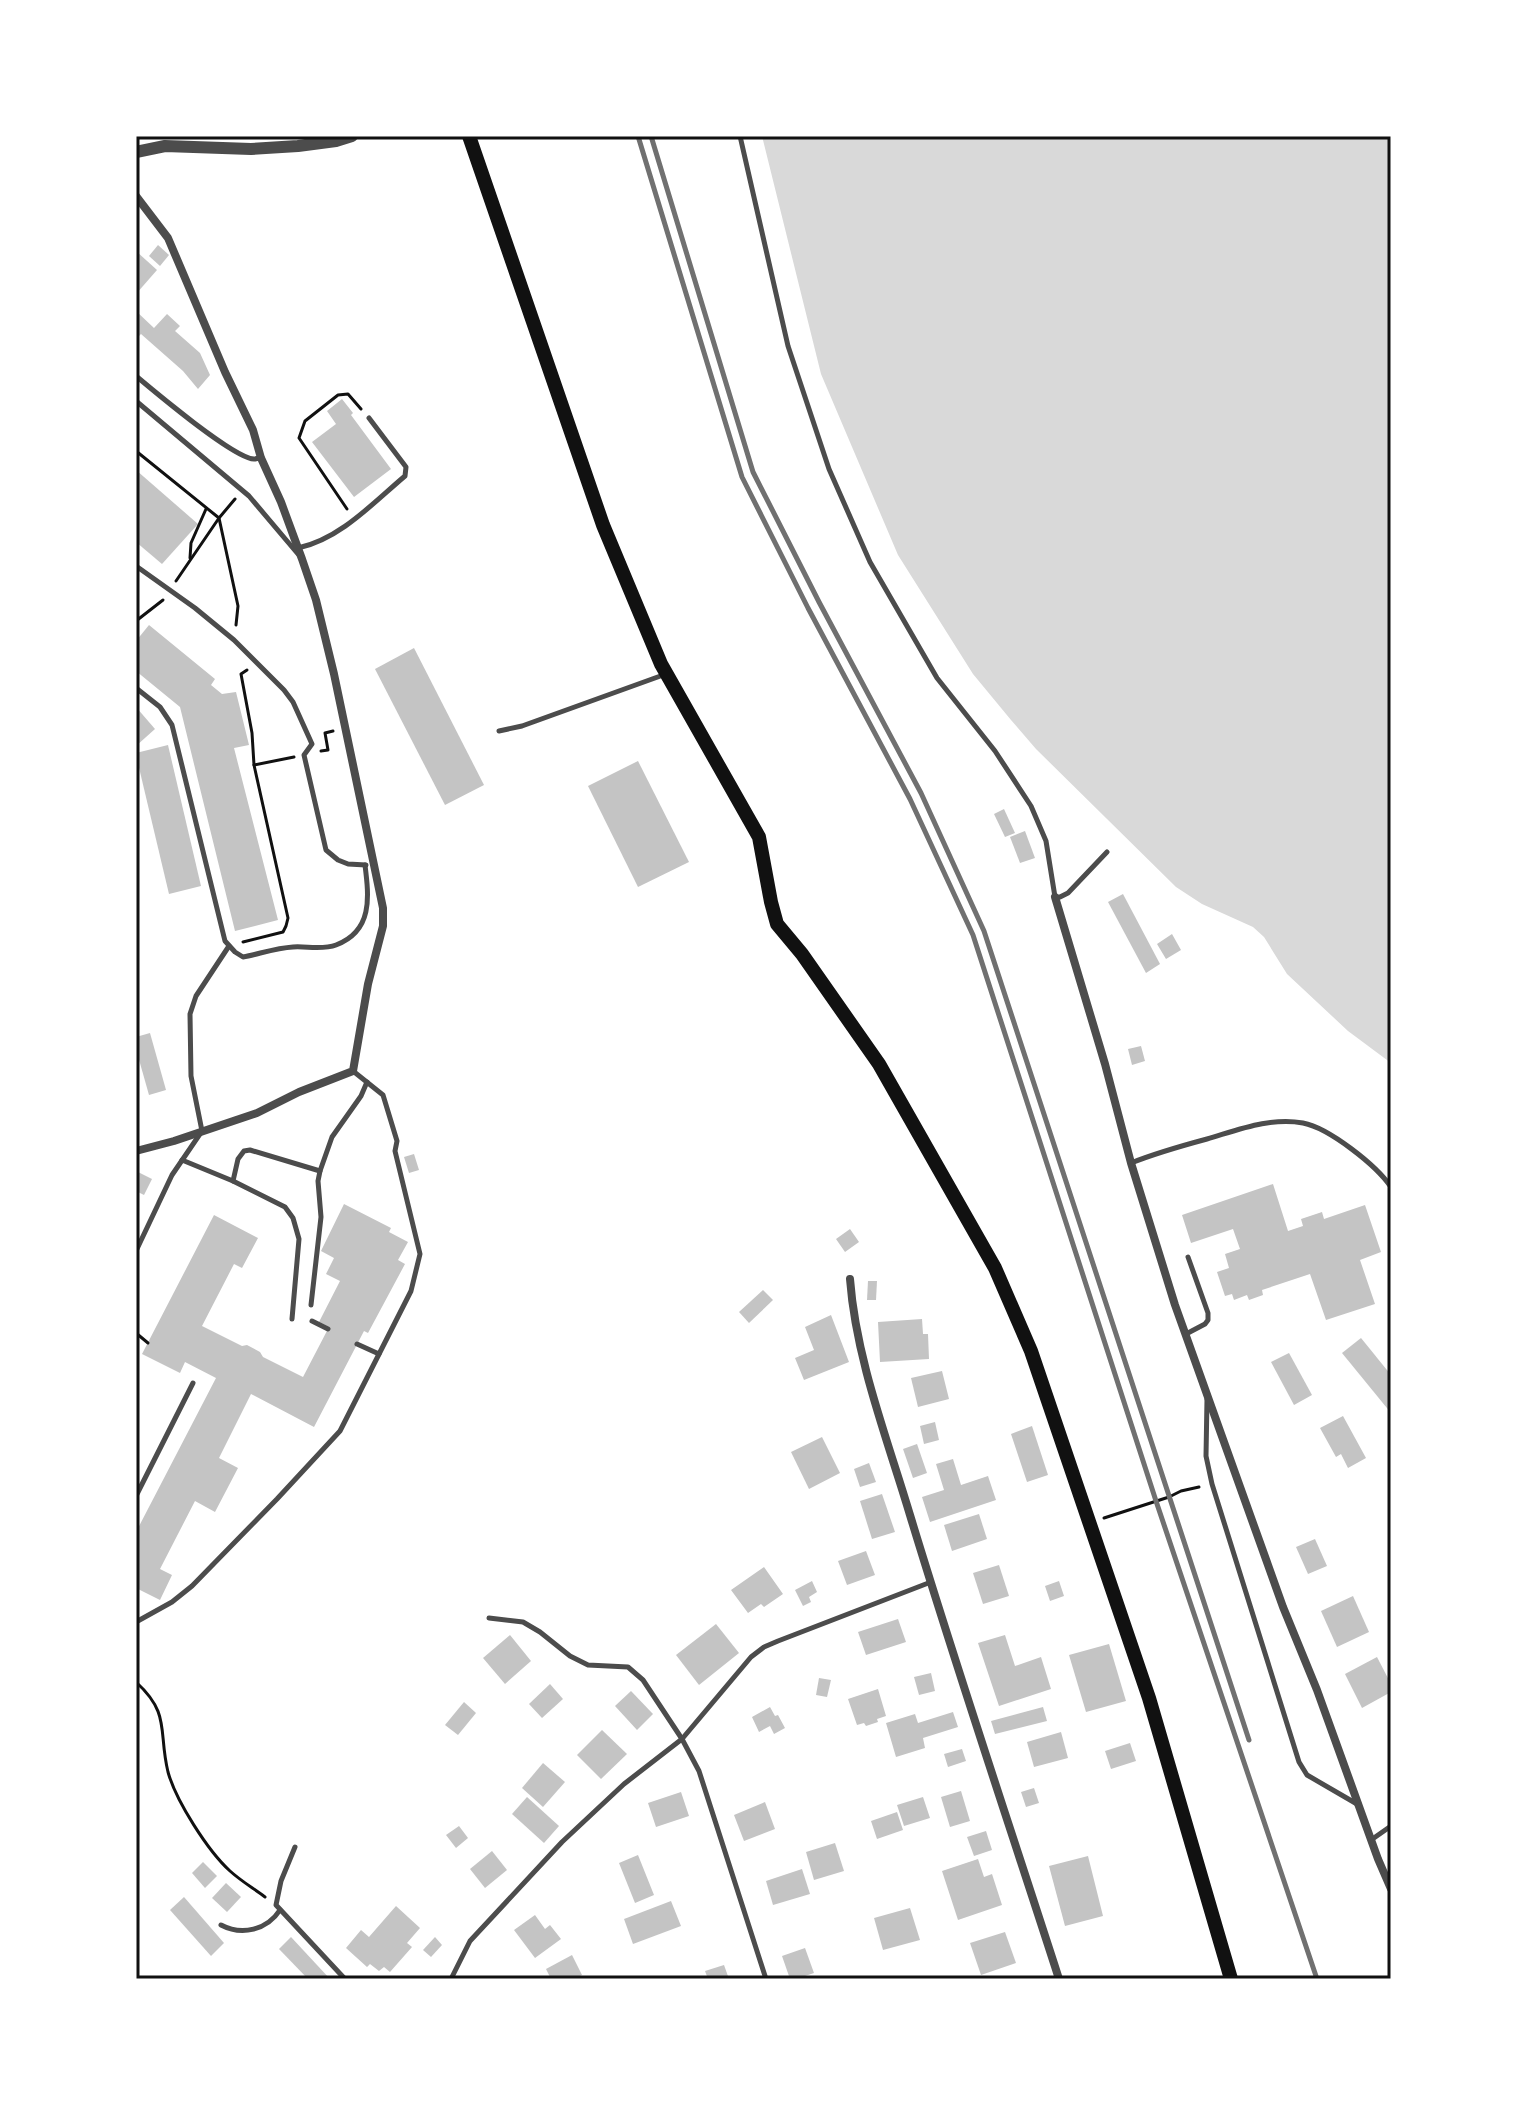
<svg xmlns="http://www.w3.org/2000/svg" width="1527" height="2115" font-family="'Open Sans',sans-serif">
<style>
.water{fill:#d9d9d9}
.building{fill:#c4c4c4}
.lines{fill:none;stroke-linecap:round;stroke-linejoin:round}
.path{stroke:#111;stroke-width:3}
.service{stroke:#4c4c4c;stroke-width:5}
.minor{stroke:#4c4c4c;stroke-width:8}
.tertiary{stroke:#4c4c4c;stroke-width:12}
.secondary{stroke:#111;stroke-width:14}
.rail{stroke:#707070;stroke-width:5}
.neatline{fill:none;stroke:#111;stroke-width:3}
</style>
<rect width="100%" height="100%" fill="#fff"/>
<!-- water -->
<polygon class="water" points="762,136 1391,136 1391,1063 1348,1031 1287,974 1264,937 1253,927 1202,904 1176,887 1036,749 1011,720 973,674 898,555 821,374"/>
<!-- building -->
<g class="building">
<polygon points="158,245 169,255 160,266 149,256"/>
<polygon points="136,251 157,270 136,294"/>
<polygon points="136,311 154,328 167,314 180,326 175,331 200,353 210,375 198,389 183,371 141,334 138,337 136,335"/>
<polygon points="342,399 353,413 351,415 391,469 354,497 312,442 336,424 327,411"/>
<polygon points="136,470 198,524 162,564 136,542"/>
<polygon points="149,625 215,679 211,685 222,694 236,692 249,745 234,748 278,920 235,931 180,707 136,671 136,641"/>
<polygon points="414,648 484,785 445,805 375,669"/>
<polygon points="136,707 155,729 136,746"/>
<polygon points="168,745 201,886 169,894 136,755 136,753"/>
<polygon points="638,761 689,862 638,887 588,786"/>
<polygon points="1004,809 1015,833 1005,837 994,814"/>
<polygon points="1025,831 1035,858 1020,863 1010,837"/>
<polygon points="1123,894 1160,964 1146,973 1108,902"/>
<polygon points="1172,934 1181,950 1166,959 1157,944"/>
<polygon points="150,1033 166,1090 149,1095 136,1049 136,1037"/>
<polygon points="1141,1046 1145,1061 1132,1065 1128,1049"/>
<polygon points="414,1154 419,1170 409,1173 404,1157"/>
<polygon points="136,1171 152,1179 144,1195 136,1191"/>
<polygon points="1273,1184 1288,1231 1303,1226 1301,1219 1322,1212 1324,1219 1365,1205 1381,1252 1360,1260 1375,1304 1326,1320 1310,1274 1262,1290 1263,1295 1249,1300 1247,1295 1234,1300 1232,1294 1225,1296 1217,1272 1229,1268 1225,1254 1240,1249 1233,1229 1191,1243 1182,1215"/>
<polygon points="344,1204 391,1228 389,1232 408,1242 398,1260 405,1264 368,1333 364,1331 314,1427 251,1394 219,1458 238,1468 215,1512 195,1501 160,1569 172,1575 160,1600 136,1588 136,1532 216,1378 185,1362 180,1373 142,1354 214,1215 258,1238 242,1268 234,1264 202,1326 242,1346 247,1345 260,1352 263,1357 303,1377 329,1327 319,1322 340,1281 326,1274 334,1258 321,1251"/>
<polygon points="850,1229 859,1242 845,1252 836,1239"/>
<polygon points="868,1281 877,1281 876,1300 867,1300"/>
<polygon points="763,1290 773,1300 749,1323 739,1312"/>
<polygon points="831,1315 849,1362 804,1380 795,1358 814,1350 805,1327"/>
<polygon points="922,1319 923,1334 928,1334 929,1359 880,1362 878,1322"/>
<polygon points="1361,1338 1391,1375 1391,1413 1342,1353"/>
<polygon points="1289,1353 1312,1395 1294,1405 1271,1362"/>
<polygon points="942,1371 949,1399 918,1407 911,1378"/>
<polygon points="1343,1416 1366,1458 1348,1468 1341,1454 1336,1457 1320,1428"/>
<polygon points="935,1422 939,1440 924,1444 920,1426"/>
<polygon points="1032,1426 1048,1475 1027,1482 1011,1434"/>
<polygon points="822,1437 840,1473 809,1489 791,1452"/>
<polygon points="917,1444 927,1473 913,1478 903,1449"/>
<polygon points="953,1459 961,1485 988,1476 996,1500 930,1522 922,1497 944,1490 936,1464"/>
<polygon points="869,1463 876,1482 860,1487 854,1469"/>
<polygon points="882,1494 895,1532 872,1539 860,1501"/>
<polygon points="979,1514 987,1539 952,1551 944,1525"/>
<polygon points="1315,1539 1327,1566 1308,1574 1296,1547"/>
<polygon points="866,1551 875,1575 847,1585 838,1561"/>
<polygon points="999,1565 1009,1596 983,1604 973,1573"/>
<polygon points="764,1567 783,1594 764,1607 761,1604 748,1613 731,1590"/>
<polygon points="812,1581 817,1592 809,1597 811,1602 803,1606 795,1590"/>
<polygon points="1059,1581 1064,1596 1050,1601 1045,1586"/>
<polygon points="1353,1596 1369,1632 1337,1647 1321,1611"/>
<polygon points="898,1619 906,1642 866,1655 858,1632"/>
<polygon points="716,1624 739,1653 699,1685 676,1655"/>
<polygon points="510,1635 531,1661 505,1684 483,1658"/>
<polygon points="1005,1635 1015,1666 1041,1657 1051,1689 999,1706 978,1643"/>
<polygon points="1109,1644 1126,1701 1086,1712 1069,1655"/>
<polygon points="1377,1657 1391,1684 1391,1692 1362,1708 1345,1674"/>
<polygon points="931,1673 935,1691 919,1695 914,1677"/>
<polygon points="819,1678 831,1680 827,1697 816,1695"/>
<polygon points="550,1684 563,1699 542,1718 529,1704"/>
<polygon points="878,1689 886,1716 877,1719 878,1722 866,1726 864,1723 857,1725 848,1699"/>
<polygon points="631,1691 653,1714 637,1730 615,1706"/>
<polygon points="464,1702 476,1713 458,1735 445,1725"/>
<polygon points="770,1707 775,1716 778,1715 785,1728 774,1734 770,1726 759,1732 752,1717"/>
<polygon points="1043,1707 1047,1721 995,1734 991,1721"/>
<polygon points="953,1712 958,1727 923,1738 925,1748 896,1757 886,1723 915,1714 918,1723"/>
<polygon points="602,1730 627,1754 601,1779 577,1755"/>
<polygon points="1061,1732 1068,1758 1034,1767 1027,1742"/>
<polygon points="1130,1743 1136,1761 1111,1769 1105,1751"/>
<polygon points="962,1749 966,1761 948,1767 944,1754"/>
<polygon points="543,1763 565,1782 543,1807 522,1788"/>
<polygon points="1034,1788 1039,1803 1026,1807 1021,1792"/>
<polygon points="961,1791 970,1821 950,1827 941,1797"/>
<polygon points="681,1792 689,1816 656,1827 648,1803"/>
<polygon points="527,1797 559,1826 544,1843 512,1814"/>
<polygon points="923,1797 930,1818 904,1826 897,1805"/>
<polygon points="765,1802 775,1829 744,1841 734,1815"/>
<polygon points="897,1812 903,1830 877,1839 871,1821"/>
<polygon points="459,1826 468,1838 456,1848 446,1835"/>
<polygon points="986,1831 992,1850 974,1856 967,1837"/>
<polygon points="835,1843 844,1871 814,1880 806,1852"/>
<polygon points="492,1851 507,1870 485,1888 470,1869"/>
<polygon points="638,1855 654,1895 635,1903 619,1863"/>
<polygon points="1088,1856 1103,1916 1065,1926 1049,1866"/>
<polygon points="978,1859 984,1877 992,1874 1002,1905 958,1920 942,1871"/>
<polygon points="203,1862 217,1876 205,1888 192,1873"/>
<polygon points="802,1869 810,1894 773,1905 766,1881"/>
<polygon points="226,1883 241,1897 227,1912 212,1898"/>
<polygon points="184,1897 224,1943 211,1956 170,1910"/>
<polygon points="671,1901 681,1926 633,1944 624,1919"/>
<polygon points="396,1906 420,1928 407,1943 412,1947 390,1972 384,1967 379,1971 370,1964 367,1967 346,1948 361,1930 369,1937"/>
<polygon points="910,1908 920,1940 883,1950 874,1918"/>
<polygon points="535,1915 545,1929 550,1925 561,1939 535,1958 514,1930"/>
<polygon points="1005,1932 1016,1963 981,1975 970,1943"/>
<polygon points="291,1937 330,1979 308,1979 279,1949"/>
<polygon points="435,1937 442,1945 431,1957 423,1950"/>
<polygon points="805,1948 814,1973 796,1979 790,1979 782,1956"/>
<polygon points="572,1955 582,1975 574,1979 551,1979 546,1969"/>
<polygon points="724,1965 729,1979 708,1979 705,1971"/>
</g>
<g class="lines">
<!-- path -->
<g class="path">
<polyline points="136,451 219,518 238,606 236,625"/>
<polyline points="347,509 299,438 305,421 338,395 348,394 361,409"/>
<polyline points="190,558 191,543 206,509"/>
<polyline points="176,581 219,518 235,499"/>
<polyline points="136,621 163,600"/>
<polyline points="321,751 328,750 325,733 333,731"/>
<polyline points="254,765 294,757"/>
<polyline points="243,942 283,932 286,926 288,918 254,765 252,733 241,674 247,670"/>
<polyline points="136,1333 148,1343"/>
<polyline points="1104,1518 1169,1497 1181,1491 1199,1487"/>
<path d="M136,1682c35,32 22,49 32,90 8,29 40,79 62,99 11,10 23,17 35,26"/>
</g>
<!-- service -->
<g class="service">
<polyline points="740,136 788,346 829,469 870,562 937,678 995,751 1031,806 1046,841 1055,897 1060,897 1068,893 1107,852"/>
<path d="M136,376c19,16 98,82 118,83 2,0 4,-1 6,-1"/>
<polyline points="136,401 249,496 298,554"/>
<path d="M298,548c42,-9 75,-45 107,-72l1,-9 -37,-49"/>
<polyline points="136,566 195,608 234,640 284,690 293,702 312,744 304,755 326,850 338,860 348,864 366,865"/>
<path d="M136,688l24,19 12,18 53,216 10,11 8,5c16,-3 33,-9 50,-10 13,-1 30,3 43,-2 37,-14 33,-48 29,-80"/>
<polyline points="499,731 522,726 666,674"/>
<polyline points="182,1160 233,1181 285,1207 293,1218 299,1239 292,1319"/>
<path d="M1131,1163c25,-10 50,-17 76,-24 31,-9 63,-22 96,-16 26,5 73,42 88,64"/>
<polyline points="233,1181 238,1159 244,1151 250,1150 320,1171"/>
<polyline points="136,1251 172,1175 202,1131 191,1076 190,1014 196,996 229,946"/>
<polyline points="311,1305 321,1217 318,1181 320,1171 332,1137 361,1096 367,1082"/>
<polyline points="312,1321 328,1329"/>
<polyline points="1186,1334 1205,1324 1208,1320 1208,1313 1188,1257"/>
<polyline points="357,1344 379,1354"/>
<polyline points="1207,1399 1206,1456 1212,1484 1299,1762 1307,1775 1357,1804"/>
<polyline points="136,1496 193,1383"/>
<polyline points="489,1618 523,1622 540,1632 570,1656 588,1665 628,1667 643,1680 682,1739 699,1771 766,1979"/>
<polyline points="136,1622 172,1602 192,1586 277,1499 340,1431 411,1291 420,1254 395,1151 397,1141 383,1095 353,1071"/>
<polyline points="1371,1840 1391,1826"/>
<polyline points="295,1847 281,1881 276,1905 345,1979"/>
<path d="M221,1925c21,11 46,5 59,-15"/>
<polyline points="451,1979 470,1941 562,1842 624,1784 682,1739 751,1657 764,1647 778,1641 931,1582"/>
</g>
<!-- minor -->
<g class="minor">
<polyline points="136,196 168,238 225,372 253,430 261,458 281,502 302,559 316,600 334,674 383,908 383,926 368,984 353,1071 299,1092 257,1113 174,1141 136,1151"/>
<polyline points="1055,897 1105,1064 1131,1163 1175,1305 1283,1607 1317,1690 1378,1859 1391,1889"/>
<path d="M850,1279c6,80 37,159 60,236 47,155 99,309 149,464"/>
</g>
<!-- tertiary -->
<polyline class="tertiary" points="136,152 165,146 251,149 298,146 336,141 352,136"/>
<!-- secondary -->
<polyline class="secondary" points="469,136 603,525 661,664 759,837 771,902 777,924 802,954 879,1064 995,1268 1031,1351 1149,1698 1231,1979"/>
<!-- rail -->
<g class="rail">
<polyline points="638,136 742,477 808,608 910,799 973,935 1156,1501 1317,1979"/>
<polyline points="651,136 753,472 819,602 921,793 984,931 1249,1740"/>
</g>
</g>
<!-- border -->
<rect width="1527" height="2115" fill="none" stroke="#ffffff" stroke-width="276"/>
<rect x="138" y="138" width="1251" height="1839" class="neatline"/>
</svg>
